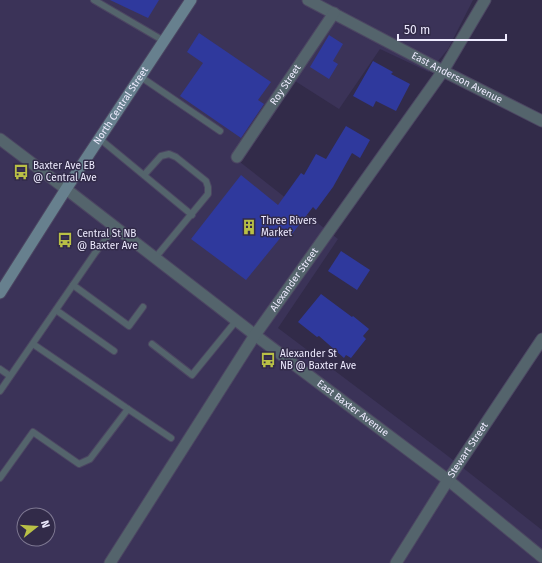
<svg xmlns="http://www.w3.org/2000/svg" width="542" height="563" font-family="'Fira Sans',sans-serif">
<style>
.built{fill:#3b3358;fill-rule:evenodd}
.building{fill:#2f399d}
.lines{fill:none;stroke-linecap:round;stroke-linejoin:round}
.service-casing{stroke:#4c4662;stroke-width:8}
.minor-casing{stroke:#4c4662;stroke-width:13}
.tertiary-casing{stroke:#4c4662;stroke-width:13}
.secondary-casing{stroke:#4c4662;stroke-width:13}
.service{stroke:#54646c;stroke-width:6}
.minor{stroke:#54646c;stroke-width:11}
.tertiary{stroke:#54646c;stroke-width:11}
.secondary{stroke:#67808e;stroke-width:11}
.labels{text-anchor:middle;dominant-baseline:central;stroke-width:3;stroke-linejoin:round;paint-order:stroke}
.street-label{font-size:10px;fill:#edeafe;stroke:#322b49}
.poi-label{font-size:10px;fill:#edeafe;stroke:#322b49;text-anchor:start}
</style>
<rect width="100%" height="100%" fill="#322b49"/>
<!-- built -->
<path class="built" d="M0,0h473l-25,49 -19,23 -49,-23 -41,60 -44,-28 -55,81 98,77 -60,89 166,125 98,77v33h-542zM24,515h24v24h-24z"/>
<!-- building -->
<g class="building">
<polygon points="110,0 159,0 148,18"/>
<polygon points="199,33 271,82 258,100 264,104 241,138 180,96 203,63 187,52"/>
<polygon points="329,35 343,44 333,61 338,64 329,79 310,67"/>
<polygon points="373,61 393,72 391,74 410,84 396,111 376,101 373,107 353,96"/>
<polygon points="346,126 370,140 360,158 352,153 333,187 316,210 313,207 292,234 286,231 246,280 191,239 241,175 278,205 301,173 304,175 316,154 326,159"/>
<polygon points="341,251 370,270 357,290 328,271"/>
<polygon points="321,294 352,317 353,316 369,329 363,336 366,339 351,358 346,355 344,358 319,336 317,337 298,322"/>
</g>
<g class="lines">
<defs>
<g id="service">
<polyline points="94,0 164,41"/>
<polyline points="141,77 220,131"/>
<polyline points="100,139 192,215"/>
<polyline points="144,175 161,156 169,154 176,157 206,181 208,187 208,194 155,258"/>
<polyline points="73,285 129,326 143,307"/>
<polyline points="56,310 114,351"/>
<polyline points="33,344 128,409"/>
<polyline points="152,344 192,375 236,321"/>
<polyline points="0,369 10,376"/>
<polyline points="0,391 95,253 115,227"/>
<polyline points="0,478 33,432 79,464 90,459 128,409 171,438"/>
</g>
<g id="minor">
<path id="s1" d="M308,0l135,71 99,50"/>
<path id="s2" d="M237,157l97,-144"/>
<path id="s3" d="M66,189l189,146 193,145 94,77"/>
<path id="s4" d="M110,563l145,-228 188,-264 42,-71"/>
<path id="s5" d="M396,563l52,-83 94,-141"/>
</g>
<polyline id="tertiary" points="0,139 66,189"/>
<g id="secondary">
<path id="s6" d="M0,293l66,-104 125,-189"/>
</g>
</defs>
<!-- service casing -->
<use href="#service" class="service-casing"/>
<!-- minor casing -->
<use href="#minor" class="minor-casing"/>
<!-- tertiary casing -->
<use href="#tertiary" class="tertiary-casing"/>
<!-- secondary casing -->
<use href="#secondary" class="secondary-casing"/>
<!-- service -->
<use href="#service" class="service"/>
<!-- minor -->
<use href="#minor" class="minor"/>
<!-- tertiary -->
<use href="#tertiary" class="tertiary"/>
<!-- secondary -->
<use href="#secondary" class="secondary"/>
</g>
<!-- icons -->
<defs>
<symbol id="bus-bare" viewBox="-9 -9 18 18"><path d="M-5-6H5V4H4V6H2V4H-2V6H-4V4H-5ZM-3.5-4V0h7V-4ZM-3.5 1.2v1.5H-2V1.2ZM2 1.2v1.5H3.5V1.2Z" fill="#b9c046" stroke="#322b49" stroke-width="2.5" paint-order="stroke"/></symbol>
<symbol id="building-bare" viewBox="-9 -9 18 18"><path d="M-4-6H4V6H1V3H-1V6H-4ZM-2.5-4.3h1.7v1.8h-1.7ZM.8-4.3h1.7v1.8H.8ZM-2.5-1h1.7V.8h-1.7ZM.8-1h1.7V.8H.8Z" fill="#b9c046" stroke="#322b49" stroke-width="2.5" paint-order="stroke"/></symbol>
</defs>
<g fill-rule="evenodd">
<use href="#bus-bare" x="10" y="161" width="22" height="22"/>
<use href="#building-bare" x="238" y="216" width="22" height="22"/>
<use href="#bus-bare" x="54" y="229" width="22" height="22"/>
<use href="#bus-bare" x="257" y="349" width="22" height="22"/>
</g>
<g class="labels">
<!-- street labels -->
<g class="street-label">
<text stroke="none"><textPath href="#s1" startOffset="168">East Anderson Avenue</textPath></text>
<text stroke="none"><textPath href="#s2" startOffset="87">Roy Street</textPath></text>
<text stroke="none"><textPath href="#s6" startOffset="223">North Central Street</textPath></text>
<text stroke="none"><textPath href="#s4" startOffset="338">Alexander Street</textPath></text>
<text stroke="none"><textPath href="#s3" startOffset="361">East Baxter Avenue</textPath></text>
<text stroke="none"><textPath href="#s5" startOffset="134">Stewart Street</textPath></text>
</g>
<!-- poi labels -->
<g class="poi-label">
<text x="33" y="166">Baxter Ave EB<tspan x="33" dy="12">@ Central Ave</tspan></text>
<text x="261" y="221">Three Rivers<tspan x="261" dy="12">Market</tspan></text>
<text x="77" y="234">Central St NB<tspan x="77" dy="12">@ Baxter Ave</tspan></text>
<text x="280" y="354">Alexander St<tspan x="280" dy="12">NB @ Baxter Ave</tspan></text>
</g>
</g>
<!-- north arrow -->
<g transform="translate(36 527) rotate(73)"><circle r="19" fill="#322b49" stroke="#7d7791"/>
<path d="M0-3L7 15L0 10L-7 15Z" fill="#b9c046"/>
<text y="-6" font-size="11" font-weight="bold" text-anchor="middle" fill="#edeafe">N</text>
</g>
<!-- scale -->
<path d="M398 34v6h108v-6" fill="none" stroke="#edeafe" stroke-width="2"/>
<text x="404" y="34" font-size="12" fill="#edeafe" stroke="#322b49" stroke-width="3" paint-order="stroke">50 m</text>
</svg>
